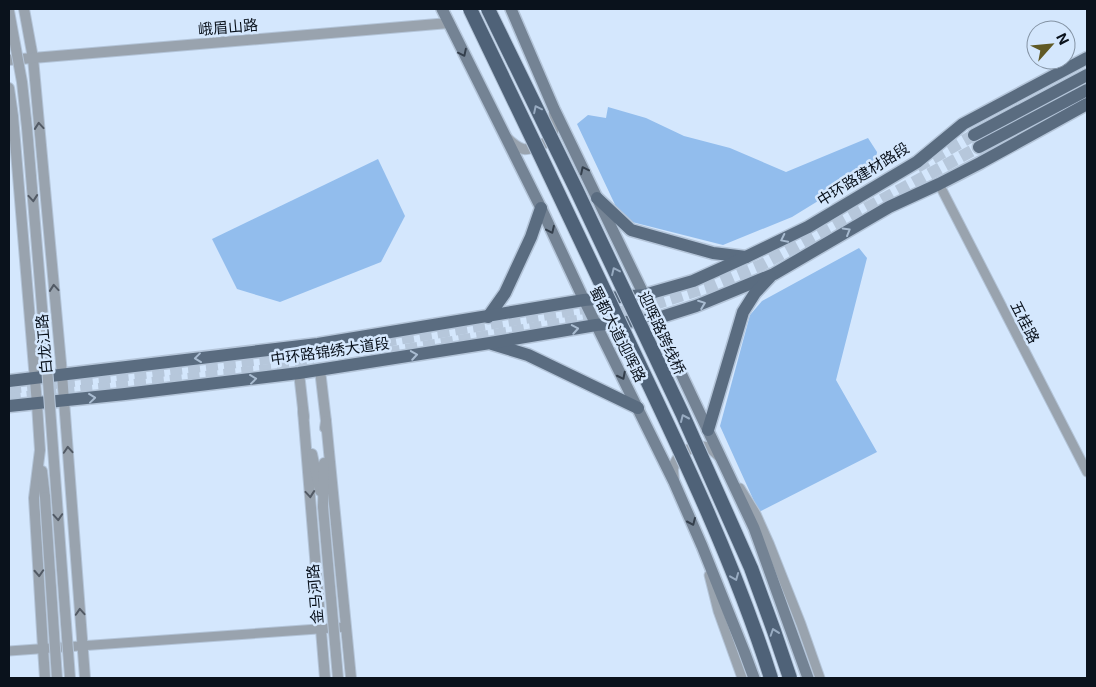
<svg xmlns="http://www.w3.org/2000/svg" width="1096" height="687" font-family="Inter,'Noto Sans SC',sans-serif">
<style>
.green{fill:#92bded}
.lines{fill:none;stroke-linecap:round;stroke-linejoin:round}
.primary-tunnel{stroke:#b6c7db;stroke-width:12;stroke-dasharray:12 6;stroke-linecap:butt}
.minor-casing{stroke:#b4c5d9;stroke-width:11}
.tertiary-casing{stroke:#b4c5d9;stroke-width:12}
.secondary-casing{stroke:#b4c5d9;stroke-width:14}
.primary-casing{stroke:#b4c5d9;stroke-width:15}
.minor{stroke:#99a3ae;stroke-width:9}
.tertiary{stroke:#99a3ae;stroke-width:10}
.secondary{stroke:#748394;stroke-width:11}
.primary{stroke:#5a6c80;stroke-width:12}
.tertiary-bridge-casing{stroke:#b4c5d9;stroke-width:12;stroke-linecap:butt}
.trunk-bridge-casing{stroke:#b4c5d9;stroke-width:16;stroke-linecap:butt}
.tertiary-bridge{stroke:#99a3ae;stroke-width:10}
.trunk-bridge{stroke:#4f6278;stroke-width:14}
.oneway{stroke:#343f4c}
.oneway2{stroke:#98abc1}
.oneway3{stroke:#525a65}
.oneway4{stroke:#a9bcd1}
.labels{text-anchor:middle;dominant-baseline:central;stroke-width:5;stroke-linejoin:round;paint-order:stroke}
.street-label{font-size:15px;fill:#0a121c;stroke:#d4e7fd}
</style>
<rect width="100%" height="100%" fill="#d4e7fd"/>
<!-- green -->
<g class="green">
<polygon points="608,107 646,118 684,136 730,148 786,172 868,138 877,152 875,166 792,217 723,245 632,222 618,211 577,124 588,115 606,118"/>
<polygon points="378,159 405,216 381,262 280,302 237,289 212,239"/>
<polygon points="859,248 867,258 836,380 877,452 759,512 720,426 750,315 762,301"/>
</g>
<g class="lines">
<!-- primary-tunnel -->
<g class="primary-tunnel">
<polyline points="917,167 974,135"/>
<polyline points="388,353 600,317 655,304 714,285 761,265 802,243 979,147"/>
<polyline points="9,388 118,376 314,353 561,312 597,306 617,301"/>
<polyline points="9,399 314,365"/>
</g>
<defs>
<g id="minor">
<polyline points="939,184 1087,472"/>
<polyline points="740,488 756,514 769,543 801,624 820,678"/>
<polyline points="709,575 718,611 742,678"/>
<polyline points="9,651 346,627"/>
</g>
<g id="tertiary">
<polyline points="24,9 33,58 62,374 85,678"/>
<polyline points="9,60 449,23"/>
<polyline points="9,88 13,116 37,404 40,450 34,498 43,648 45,678"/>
<path d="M506,137c5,5 10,10 17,12 4,1 8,-1 12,-2 18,-4 21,-18 19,-35"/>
<polyline points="320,370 326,421 325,428"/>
<polyline points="299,373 304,417"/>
<polyline points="303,411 325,678"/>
<polyline points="326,421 351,678"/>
<polyline points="312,454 320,491"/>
<polyline points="42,471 45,497"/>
<path d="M674,481c0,-4 -1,-8 -1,-12 3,-16 23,-28 38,-20 3,2 6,6 9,8"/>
<polyline points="323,507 324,463"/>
</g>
<g id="secondary">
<polyline points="442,9 541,208 584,300 674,482 702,546 744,651 754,678"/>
<polyline points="511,9 554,109 644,295 754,528 808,678"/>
</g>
<g id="primary">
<polyline points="974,135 1087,75"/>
<polyline points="979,147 1087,90"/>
<polyline points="597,198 631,230 713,253 746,257"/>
<polyline points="488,317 505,293 531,237 541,208"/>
<polyline points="492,344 528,355 638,408"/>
<polyline points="9,381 318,344 584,300 644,295 693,281 746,257 808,227 917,162 963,124 1087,58"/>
<polyline points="9,406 125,394 299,373 490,343 596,325 655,319 696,306 774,274 889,207 939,184 980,163 1087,104"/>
<polyline points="708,430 743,312 755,293 770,277"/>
</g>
</defs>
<!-- minor casing -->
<use href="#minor" class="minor-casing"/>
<!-- tertiary casing -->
<use href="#tertiary" class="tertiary-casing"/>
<!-- secondary casing -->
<use href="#secondary" class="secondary-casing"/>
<!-- primary casing -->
<use href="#primary" class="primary-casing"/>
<!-- minor -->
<use href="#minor" class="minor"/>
<!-- tertiary -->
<use href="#tertiary" class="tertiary"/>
<!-- secondary -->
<use href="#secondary" class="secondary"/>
<!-- primary -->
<use href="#primary" class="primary"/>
<defs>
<g id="tertiary-bridge">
<polyline points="9,11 22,82 27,128 47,367 70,678"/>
<polyline points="45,497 57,678"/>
<polyline points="323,507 338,678"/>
</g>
<g id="trunk-bridge">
<path d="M470,9c55,114 109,227 163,342 51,107 102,214 138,327"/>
<polyline points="488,9 576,189 682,413 751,568 774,631 790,678"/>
</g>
</defs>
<!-- tertiary-bridge casing -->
<use href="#tertiary-bridge" class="tertiary-bridge-casing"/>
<!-- trunk-bridge casing -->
<use href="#trunk-bridge" class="trunk-bridge-casing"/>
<!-- tertiary-bridge -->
<use href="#tertiary-bridge" class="tertiary-bridge"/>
<!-- trunk-bridge -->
<use href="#trunk-bridge" class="trunk-bridge"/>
</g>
<!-- one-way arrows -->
<defs><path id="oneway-chevron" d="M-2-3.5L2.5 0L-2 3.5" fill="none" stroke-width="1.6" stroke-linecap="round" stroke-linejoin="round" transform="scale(1.25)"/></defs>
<g class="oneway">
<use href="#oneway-chevron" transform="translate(463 53) rotate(64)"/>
<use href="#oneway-chevron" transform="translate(584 170) rotate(-116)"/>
<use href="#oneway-chevron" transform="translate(551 230) rotate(65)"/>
<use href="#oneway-chevron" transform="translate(622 376) rotate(63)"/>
<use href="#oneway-chevron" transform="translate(692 522) rotate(66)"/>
</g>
<g class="oneway2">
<use href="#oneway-chevron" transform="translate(537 109) rotate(-116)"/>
<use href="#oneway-chevron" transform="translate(615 271) rotate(-115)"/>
<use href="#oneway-chevron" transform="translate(684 418) rotate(-114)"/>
<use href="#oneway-chevron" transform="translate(735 577) rotate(68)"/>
<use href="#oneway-chevron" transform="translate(774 632) rotate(-109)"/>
</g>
<g class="oneway3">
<use href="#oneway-chevron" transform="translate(39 126) rotate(-95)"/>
<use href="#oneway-chevron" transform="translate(33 198) rotate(85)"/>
<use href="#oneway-chevron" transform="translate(54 288) rotate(-95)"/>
<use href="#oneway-chevron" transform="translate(68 450) rotate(-94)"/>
<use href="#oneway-chevron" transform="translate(310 494) rotate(85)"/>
<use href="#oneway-chevron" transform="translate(58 517) rotate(86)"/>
<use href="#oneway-chevron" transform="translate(39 573) rotate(87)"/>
<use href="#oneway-chevron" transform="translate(80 612) rotate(-94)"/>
</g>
<g class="oneway4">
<use href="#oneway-chevron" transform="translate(847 231) rotate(-30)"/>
<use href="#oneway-chevron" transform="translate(784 239) rotate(154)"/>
<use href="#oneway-chevron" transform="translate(702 304) rotate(-21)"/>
<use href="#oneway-chevron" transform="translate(575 329) rotate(-10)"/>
<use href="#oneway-chevron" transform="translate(414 355) rotate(-9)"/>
<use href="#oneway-chevron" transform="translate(198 358) rotate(173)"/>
<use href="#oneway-chevron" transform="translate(253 379) rotate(-7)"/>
<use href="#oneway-chevron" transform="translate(92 398) rotate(-6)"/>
</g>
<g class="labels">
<!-- street labels -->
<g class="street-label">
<text transform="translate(228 27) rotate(-5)">峨眉山路</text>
<text transform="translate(863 174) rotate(-32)">中环路建材路段</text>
<text transform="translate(1025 322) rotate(63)">五桂路</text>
<text transform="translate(662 333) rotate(65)">迎晖路跨线桥</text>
<text transform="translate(618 334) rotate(63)">蜀都大道迎晖路</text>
<text transform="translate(44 344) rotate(-95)">白龙江路</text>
<text transform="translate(330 351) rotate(-8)">中环路锦绣大道段</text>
<text transform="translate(315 594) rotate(-95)">金马河路</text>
</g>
</g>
<!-- border -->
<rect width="1096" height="687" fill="none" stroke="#0a121c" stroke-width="20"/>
<!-- north arrow -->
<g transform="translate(1051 45) rotate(63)"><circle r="24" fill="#d4e7fd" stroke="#8392a3"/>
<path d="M0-4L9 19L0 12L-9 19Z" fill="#605925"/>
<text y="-8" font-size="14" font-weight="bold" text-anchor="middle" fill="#0a121c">N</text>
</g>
</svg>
